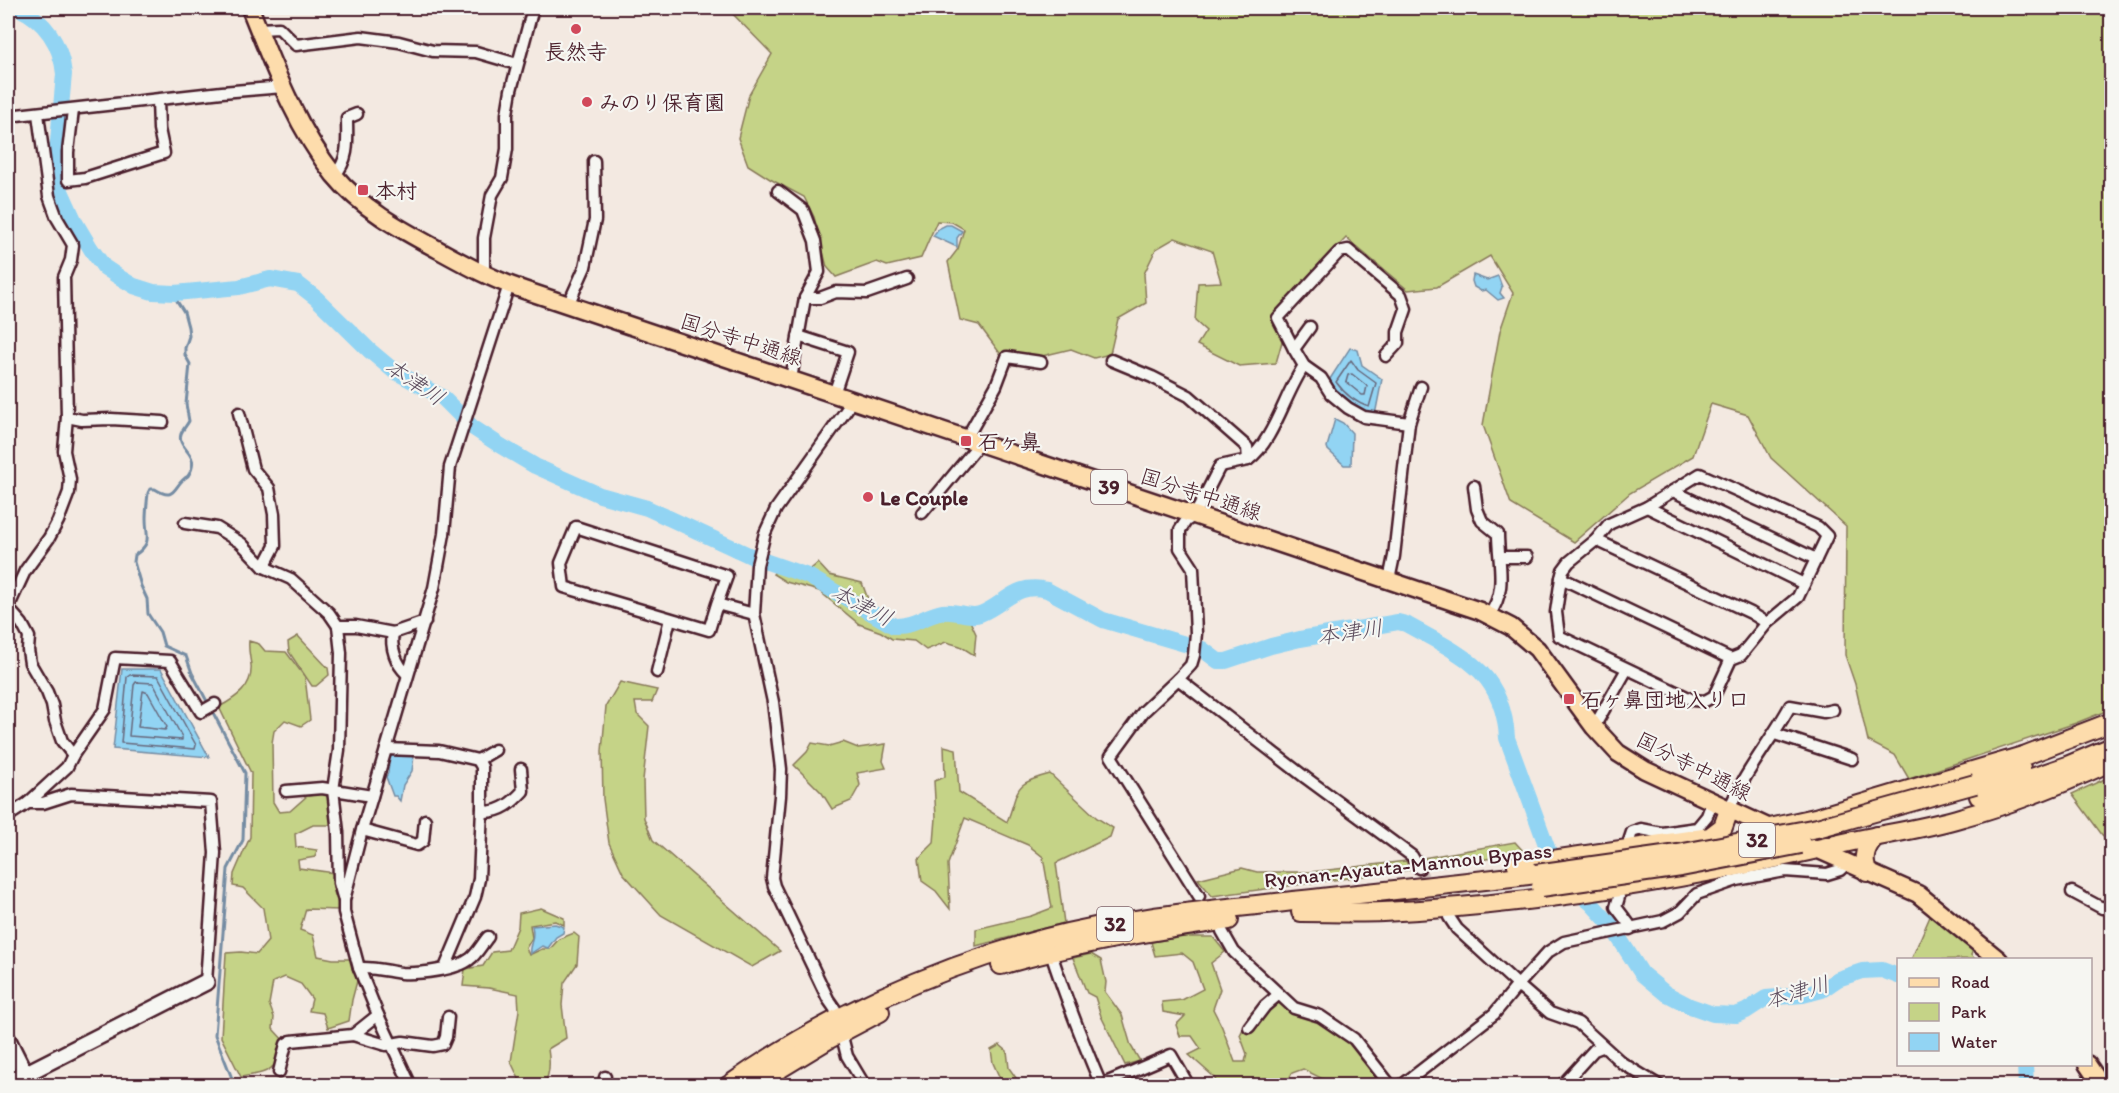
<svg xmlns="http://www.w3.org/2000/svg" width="2119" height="1093" font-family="Itim,'Klee One',sans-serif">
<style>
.green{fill:#c5d387;stroke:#887959;stroke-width:1.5}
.water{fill:#92d4f3;stroke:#758ca3;stroke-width:1.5}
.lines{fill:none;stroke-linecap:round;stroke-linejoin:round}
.shore{stroke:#67677b;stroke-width:1.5}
.stream{stroke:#758ca3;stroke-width:3}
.river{stroke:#92d4f3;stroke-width:16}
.street-tunnel{stroke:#d1c1bd;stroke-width:10;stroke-dasharray:10 5;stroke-linecap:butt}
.street-casing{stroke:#4a1f2b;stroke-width:15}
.secondary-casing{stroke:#4a1f2b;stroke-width:20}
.primary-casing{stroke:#4a1f2b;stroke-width:21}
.highway-casing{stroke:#4a1f2b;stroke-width:22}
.street{stroke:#f6f6f2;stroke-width:10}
.secondary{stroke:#f6f6f2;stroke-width:15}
.primary{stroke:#fddcac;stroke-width:16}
.highway{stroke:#fddcac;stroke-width:18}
.highway-bridge-casing{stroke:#4a1f2b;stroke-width:22;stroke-linecap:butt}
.highway-bridge{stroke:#fddcac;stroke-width:18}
.poi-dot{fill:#d1495b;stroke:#f6f6f2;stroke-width:2}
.labels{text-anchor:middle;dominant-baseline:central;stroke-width:4.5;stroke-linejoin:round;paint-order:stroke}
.shield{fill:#f6f6f2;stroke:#7e6067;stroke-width:1.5}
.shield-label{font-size:20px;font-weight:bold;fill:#4a1f2b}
.poi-label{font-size:21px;font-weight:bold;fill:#4a1f2b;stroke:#f6f6f2;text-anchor:start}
.street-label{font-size:21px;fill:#4a1f2b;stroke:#f6f6f2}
.water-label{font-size:22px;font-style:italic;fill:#5c4c5d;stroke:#f6f6f2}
</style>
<rect width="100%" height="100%" fill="#f3e9e1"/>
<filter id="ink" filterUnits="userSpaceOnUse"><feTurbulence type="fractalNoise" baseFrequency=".0167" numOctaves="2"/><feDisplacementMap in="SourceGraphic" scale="12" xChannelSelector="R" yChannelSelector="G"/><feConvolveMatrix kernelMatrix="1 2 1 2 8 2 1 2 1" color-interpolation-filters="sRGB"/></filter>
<g filter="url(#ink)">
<!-- green -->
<g class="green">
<polygon points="730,8 2111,8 2111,709 2076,723 1909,779 1895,755 1868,741 1855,684 1845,655 1846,526 1771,458 1748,415 1711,404 1693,456 1630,493 1574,542 1511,504 1483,425 1500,331 1513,293 1490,256 1437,287 1408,290 1346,238 1274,313 1283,338 1276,363 1239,366 1197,345 1206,331 1195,321 1198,283 1221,282 1212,251 1175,238 1156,249 1144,274 1146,303 1118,319 1110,354 1094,358 1071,349 1042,356 1002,356 979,325 960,320 948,262 958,249 964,229 952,222 937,221 921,258 887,266 877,262 836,277 827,267 814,217 804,197 770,179 748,165 738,138 749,95 772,54 729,10"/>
<path d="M818,563l11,12 33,8 14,38c34,17 34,1 64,-5 10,-2 20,1 29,3l7,15 -2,21 -14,-9 -14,-4 -20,8 -12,-9 -22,-2 -11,-7 -22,-8 -40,-33 -33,-9 -13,-8 6,-7 22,10z"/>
<polygon points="298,636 328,668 329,675 316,686 312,686 289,652 288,642"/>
<path d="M249,641l10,3 6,7 21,1 19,25 5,43 -9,6 -16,-6 -11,11 -2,12 1,59 6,10 11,-1 17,-15 22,-3 3,32h-19l-18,9 1,13 21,3 -2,7 -17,3 1,8 35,5 -1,16 7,21 -34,-1 -6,21 13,5 5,21 15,3h18l6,22 -5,19 -3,21 -21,7 -5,-15 -14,-2 3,-12 -11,-15 -16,-7 -12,5 -4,22 5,13 -1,12 11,12c-8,30 -13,31 -43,36l-20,-40 5,-84 15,-1 16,2 11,-13 -5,-33 -20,-20 -10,-2 1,-12 16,-37 1,-64 -32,-66c17,-9 34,-20 32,-42 -1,-9 -3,-15 -2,-24z"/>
<polygon points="620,682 657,690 652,702 635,702 637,714 649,726 643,780 644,818 653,840 780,951 752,967 661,915 623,873 609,843 603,799 602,751 606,706"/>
<polygon points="843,742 858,748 886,744 883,761 886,768 857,773 860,785 851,801 832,809 822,793 794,765 807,752 812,743 829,746"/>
<path d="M944,746l12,3 3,43 48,30c13,-33 4,-38 43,-48l47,44 16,10 -3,9 -54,26 8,60 -88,23v-17l55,-13 21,-8 -9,-51 -15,-12 -63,-27 -17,46 2,45 -14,-18 -14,-10 -3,-23 15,-15 2,-25 -2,-37 11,-4z"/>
<polygon points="2111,776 2112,853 2110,859 2103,836 2072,794"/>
<polygon points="1515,842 1525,853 1435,867 1423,858"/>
<polygon points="1406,861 1410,870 1212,896 1198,879 1242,868 1257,872 1311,872"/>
<path d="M541,908l23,10v7l-9,-4 -25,4 2,13 -6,10 3,7 13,-6h8l9,-10 15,-6 5,4 -2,27 -13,19 -2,22 4,33 -18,11c2,12 3,26 -5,36h-21l-11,-23 8,-52 -1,-16 -29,-6 -26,-2 2,-17 18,-3 9,-14 16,-2 10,-23 1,-14z"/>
<polygon points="1932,912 1974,947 1971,955 1975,959 1911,960"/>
<polygon points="1184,937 1213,937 1225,952 1211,963 1220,989 1213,1009 1222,1027 1235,1062 1245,1062 1247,1054 1240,1035 1251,1013 1270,996 1289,1011 1317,1021 1350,1041 1374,1073 1375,1085 1328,1085 1327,1081 1303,1069 1292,1073 1286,1085 1218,1085 1214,1077 1189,1055 1201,1049 1192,1036 1180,1036 1176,1025 1185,1016 1163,1012 1162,1002 1182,1000 1203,989 1193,962 1182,953 1155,956 1151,942"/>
<polygon points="1091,954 1101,960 1106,982 1105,992 1122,1015 1131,1046 1140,1061 1125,1065 1101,1016 1095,997 1087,993 1073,958"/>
<polygon points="1000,1045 1007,1051 1009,1068 1021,1085 1003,1085 993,1063 991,1050"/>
</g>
<!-- water -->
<g class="water">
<polygon points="946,225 951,225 962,231 957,238 957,247 933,236 938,229"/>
<polygon points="1473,275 1487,280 1498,276 1502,287 1500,293 1504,298 1498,300 1486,290 1481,291 1474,287 1472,281"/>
<path d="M1350,348l8,2 4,15 20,14 -7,36c-20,-4 -35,-18 -47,-33z"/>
<polygon points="1335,419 1343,423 1352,433 1351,465 1344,465 1328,450 1327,447"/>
<polygon points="122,669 161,669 209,757 113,749"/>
<polygon points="390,753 414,756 412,771 403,785 400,801 396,796 393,796 386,777 388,773"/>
<path d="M555,924l9,3 -1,6 -7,4 -8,11 -6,-2 -12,8c-2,-11 6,-13 2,-28z"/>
</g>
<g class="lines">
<!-- shore -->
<g class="shore">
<path d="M1351,360l7,10 18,13 -7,24c-13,-4 -25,-14 -33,-25z"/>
<polygon points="1352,374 1367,386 1365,395 1362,395 1346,382 1348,375"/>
<polygon points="130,675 158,676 196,745 195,749 121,743 127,677"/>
<polygon points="136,682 153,683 182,737 182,740 129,736 134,685"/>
<polygon points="143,691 148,693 167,727 165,730 138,727"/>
</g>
<!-- stream -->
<path class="stream" d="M175,293l2,8 7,11 4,15 1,9 -4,12v7l5,9 -4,40 3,17c-2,4 -7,9 -8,13 -5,16 22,19 7,42 -15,8 -11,27 -33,13h-5l-2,4c-1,9 -2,18 -2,26 0,18 7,23 -11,36l-1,7 7,24 6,13 1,15 12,18 4,14 22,10 6,17 53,100 -2,67 -15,29 -13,166 20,51"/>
<!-- river -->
<g class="river">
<path d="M18,8c27,12 43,36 46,66l-8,89 5,28 14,31 16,27 13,18 15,10 15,9 19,6 22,1 64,-6 31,-8 28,5 18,14 53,52 25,21 48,26 30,30 29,19 34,20 65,29 47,13 106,49 55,19 86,50c19,1 32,-11 49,-14 12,-2 27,6 37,2 26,-10 35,-32 67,-24l56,30 99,29 16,12h8l45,-15 29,-7 98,-17 8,2c53,30 97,45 101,114l41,112 29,42 14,11 19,21 32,50 23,19 25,13 23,8 23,1 10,-4 20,-13 37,-3 19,-5 16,-11 24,-8 20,-1 16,6"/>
<polyline points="2025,1064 2026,1086"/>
</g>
<!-- street-tunnel -->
<polyline class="street-tunnel" points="1419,868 1446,912"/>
<defs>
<g id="street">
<polyline points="259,29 279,28 296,45 361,37 399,42 433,51 476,52 517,64"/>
<polyline points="73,110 68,152 68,180 85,178 164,153 159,129 158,100"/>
<polyline points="38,114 49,196 57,218 73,245 71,260 64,277 67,417 82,420 111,419 163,422"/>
<polyline points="8,116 222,92 283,87"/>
<path d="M335,175c15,-17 12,-36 12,-57l10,-4"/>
<polyline points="778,191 803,210 815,241 819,272 805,298 791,379"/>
<polyline points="484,274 484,238 492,195 502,178 507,149 507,114 511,90 533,8"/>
<polyline points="805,298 820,298 836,292 867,293 907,279"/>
<polyline points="568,305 585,267 595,220 594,161"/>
<polyline points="1310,327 1294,349 1304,366 1321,378 1331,394 1348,408 1364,417 1409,423"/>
<polyline points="798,336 848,352 834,394"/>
<polyline points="1294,349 1278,318 1339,252 1348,250 1401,295 1406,309 1398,332 1398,343 1386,356"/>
<polyline points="1111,360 1152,377 1189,396 1247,447 1248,460 1220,466 1195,515 1186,521 1180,530 1180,548 1193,568 1196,633 1194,655 1191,665 1178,679"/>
<polyline points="851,399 847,409 776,509 765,533 757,565 754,614 773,702 781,769 780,796 772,878 774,886 828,999 835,1009 847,1056 865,1086"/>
<polyline points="239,413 253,469 269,488 274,514 275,546 264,567"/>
<polyline points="966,439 996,386 1007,357 1041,362"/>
<path d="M1248,460c26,-19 37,-67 56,-94"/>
<polygon points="1700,474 1818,527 1827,536 1798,597 1767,623 1741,655 1731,659 1714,696 1705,701 1693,700 1559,636 1556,612 1561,578 1563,570 1569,562 1596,540 1609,524 1647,507"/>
<path d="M1474,486l3,23 5,12 16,13c0,29 10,56 -9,81"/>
<polyline points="1673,491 1816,559"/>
<polyline points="1647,507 1804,584"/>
<polyline points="922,513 980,443"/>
<polyline points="185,523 217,528 241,543 264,567 291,579 329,613 338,626 356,626 393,633 425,622"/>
<polyline points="1596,540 1751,613 1767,623"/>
<polyline points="1501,557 1527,557"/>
<polyline points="1561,578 1731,659"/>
<polyline points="1389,580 1394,556 1409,423 1421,387"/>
<polyline points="717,604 709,630 564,587 561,563 576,527 727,576 717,604 754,614"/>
<polyline points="8,608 25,571 49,538 58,521 69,492 70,479 64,451 67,417"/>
<polyline points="8,608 22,624 29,637 28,650 30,663 47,692 52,705 55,721 62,741 73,755"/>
<polyline points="338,626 341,653 339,750 333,790 338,832 339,883 343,897"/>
<path d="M393,633c-3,14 3,31 14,41"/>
<polyline points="657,672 670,619"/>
<polyline points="1594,727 1627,669"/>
<polyline points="1775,734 1852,759"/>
<polyline points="386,749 439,751 478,760 495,750"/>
<path d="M478,760l4,7v41l4,4c16,-1 26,-9 37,-21l-2,-22"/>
<polyline points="286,791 322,788 372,796"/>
<polyline points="28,803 67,767 73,755 105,709 115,658 170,661 201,712 215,704"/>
<path d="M1729,810c15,-38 42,-69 61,-104l34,6 9,-2"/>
<polyline points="8,816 28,803 43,803 71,794 211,802 215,853 206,982"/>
<polyline points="362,830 417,845 423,841 425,820"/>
<polyline points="1629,841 1632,832 1641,829 1662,833 1697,828 1707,816 1712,802"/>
<polyline points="2072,892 2102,908 2112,904"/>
<polyline points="1199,896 1111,756 1143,712 1178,679 1306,778 1412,856 1419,868"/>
<polyline points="1619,897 1616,907 1629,924 1630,929"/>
<polyline points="1222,931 1234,952 1294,1008 1320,1016 1354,1039 1391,1086"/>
<path d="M1049,947c15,47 33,93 52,138l70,-30 18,31"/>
<path d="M359,968c16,-1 28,3 42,5 18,1 55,-3 69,-14 7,-5 12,-15 18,-22"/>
<polyline points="445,968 475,897 479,879 482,808"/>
<polyline points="1249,1027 1265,1006 1279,994"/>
<polyline points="353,1035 386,1045 403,1042 433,1046 443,1044 446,1037 448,1017"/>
<polyline points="279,1072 286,1044 291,1041 353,1035 378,1015"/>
<polyline points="1564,1083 1594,1050 1602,1047"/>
<polyline points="411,1086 378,1015 359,968 344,912 344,900 362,830 434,588 444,534 450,467 509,285"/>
<polyline points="604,1086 605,1077"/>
<polyline points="1401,1086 1494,1014 1518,985 1457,929 1449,917"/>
<polyline points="1660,1086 1622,1063 1578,1023 1550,1013 1518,985 1548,952 1564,942 1663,921 1680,912 1697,894 1737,880 1785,871 1827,874 1840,870 1847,863"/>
</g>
<g id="secondary">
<polyline points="8,1040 25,1074 206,982"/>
<polyline points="8,1082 25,1074 31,1086"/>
</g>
<g id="primary">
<path d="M250,8c23,57 45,117 84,167 27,33 66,54 103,74 29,16 56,31 87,41l956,321 31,16 26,22 57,78 24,26 27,17 129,60"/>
<polyline points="1812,847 1918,894 1999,960"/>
<polyline points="2087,1064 2102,1086"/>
</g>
<g id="highway">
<polyline points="1975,784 2021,768"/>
<polyline points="1979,796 2067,766 2112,747"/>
<polyline points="1752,832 1815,818 2026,755 2112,722"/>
<polyline points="1517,865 1710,837 1723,827 1729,810"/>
<path d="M1867,872c-5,-15 -2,-25 9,-36"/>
<path d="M1301,912c27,0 54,1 82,0 155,-7 310,-34 461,-69 40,-9 80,-14 119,-26 51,-14 101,-34 149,-56"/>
<path d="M1001,965c75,-22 151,-35 228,-45"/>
<path d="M728,1086c95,-68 206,-118 319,-148 71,-19 145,-26 219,-34 90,-10 180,-19 270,-30"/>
<polyline points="751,1086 827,1040 880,1012"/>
</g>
</defs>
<!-- street casing -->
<use href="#street" class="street-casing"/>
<!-- secondary casing -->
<use href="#secondary" class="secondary-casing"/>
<!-- primary casing -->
<use href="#primary" class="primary-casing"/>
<!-- highway casing -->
<use href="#highway" class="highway-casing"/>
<!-- street -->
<use href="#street" class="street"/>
<!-- secondary -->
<use href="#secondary" class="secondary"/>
<!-- primary -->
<use href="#primary" class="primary"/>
<!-- highway -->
<use href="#highway" class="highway"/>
<defs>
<g id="highway-bridge">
<polyline points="1536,874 1678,854 1817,828 1975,784"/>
<polyline points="1541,887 1681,867 1801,844"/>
</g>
</defs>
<!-- highway-bridge casing -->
<use href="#highway-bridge" class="highway-bridge-casing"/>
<!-- highway-bridge -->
<use href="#highway-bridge" class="highway-bridge"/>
</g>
</g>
<!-- markers -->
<g class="poi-dot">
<circle cx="576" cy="29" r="6"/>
<circle cx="587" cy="102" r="6"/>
<rect x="357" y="184" width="12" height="12" rx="3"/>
<rect x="960" y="435" width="12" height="12" rx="3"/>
<circle cx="868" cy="497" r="6"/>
<rect x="1563" y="693" width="12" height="12" rx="3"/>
</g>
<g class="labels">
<!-- shield labels -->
<g class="shield">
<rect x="1091" y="470" width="36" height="34" rx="4.5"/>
<rect x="1739" y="823" width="36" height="34" rx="4.5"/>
<rect x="1097" y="907" width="36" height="34" rx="4.5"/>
</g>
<g class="shield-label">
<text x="1109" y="487">39</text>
<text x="1757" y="840">32</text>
<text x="1115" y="924">32</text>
</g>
<!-- poi labels -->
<g class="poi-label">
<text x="576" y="51" text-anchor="middle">長然寺</text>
<text x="599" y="102">みのり保育園</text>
<text x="375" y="190">本村</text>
<text x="978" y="441">石ヶ鼻</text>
<text x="880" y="497">Le Couple</text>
<text x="1581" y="699">石ヶ鼻団地入り口</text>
</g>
<!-- street labels -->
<g class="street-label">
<text transform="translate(741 339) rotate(18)">国分寺中通線</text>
<text transform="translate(1201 494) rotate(18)">国分寺中通線</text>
<text transform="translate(1694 766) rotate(27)">国分寺中通線</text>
<text transform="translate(1408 865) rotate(-6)">Ryonan-Ayauta-Mannou Bypass</text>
</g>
<!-- water labels -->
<g class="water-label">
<text transform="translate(415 382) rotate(34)">本津川</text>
<text transform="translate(862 605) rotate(27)">本津川</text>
<text transform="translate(1350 632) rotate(-8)">本津川</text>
<text transform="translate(1797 992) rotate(-16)">本津川</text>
</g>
</g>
<!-- margin -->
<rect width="2119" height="1093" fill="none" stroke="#f6f6f2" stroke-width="30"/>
<rect x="15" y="15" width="2089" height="1063" fill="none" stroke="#4a1f2b" stroke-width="2" filter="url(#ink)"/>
<!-- legend -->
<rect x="1897" y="958" width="195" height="108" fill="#f6f6f2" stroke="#b1a0a2" stroke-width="1.5"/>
<rect x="1909" y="978" width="30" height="9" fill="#fddcac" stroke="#b1a0a2" stroke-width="1.5"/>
<text x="1951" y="988" font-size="18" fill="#4a1f2b">Road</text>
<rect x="1909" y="1003" width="30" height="18" fill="#c5d387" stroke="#b1a0a2" stroke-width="1.5"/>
<text x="1951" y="1018" font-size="18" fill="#4a1f2b">Park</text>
<rect x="1909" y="1033" width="30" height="18" fill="#92d4f3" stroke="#b1a0a2" stroke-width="1.5"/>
<text x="1951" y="1048" font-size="18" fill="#4a1f2b">Water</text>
</svg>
